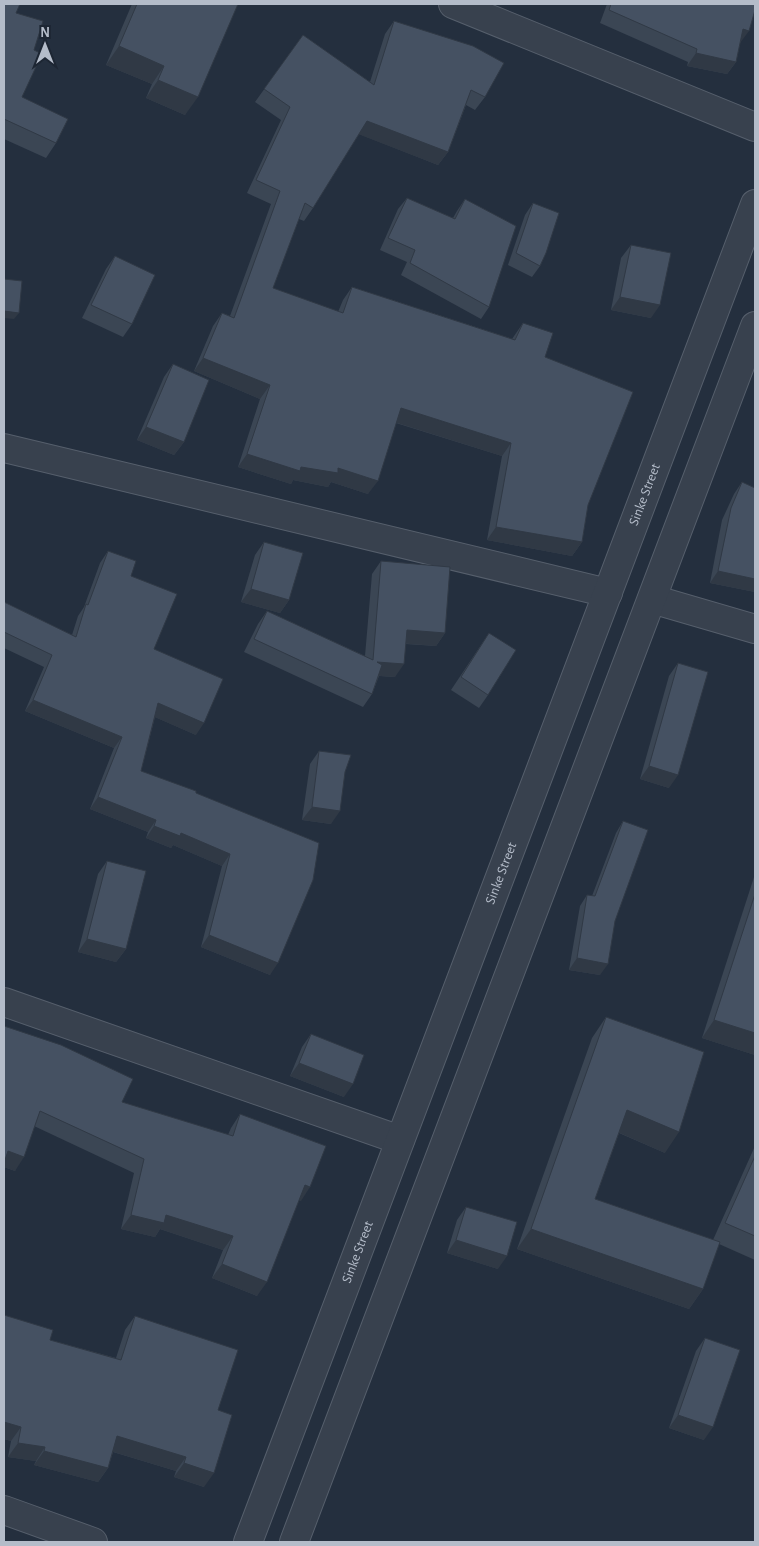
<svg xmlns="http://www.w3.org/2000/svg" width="759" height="1546" font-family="'Alegreya Sans',sans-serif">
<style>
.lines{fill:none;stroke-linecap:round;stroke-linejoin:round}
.minor-casing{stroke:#565f6c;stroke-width:30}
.tertiary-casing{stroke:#565f6c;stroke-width:30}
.minor{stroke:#38414e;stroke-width:28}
.tertiary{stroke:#38414e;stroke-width:28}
.wall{fill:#3b4654}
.shaded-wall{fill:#303945}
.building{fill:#455162;stroke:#303945}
.labels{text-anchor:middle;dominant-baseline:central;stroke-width:4;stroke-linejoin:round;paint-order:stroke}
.street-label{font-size:14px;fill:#b4bcc9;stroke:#1d2633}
</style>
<rect width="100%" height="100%" fill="#242f3e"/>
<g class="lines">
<defs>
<g id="minor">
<polyline points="453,4 755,127"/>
<polyline points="4,448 608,593"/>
<polyline points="4,1002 400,1140"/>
</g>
<g id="tertiary">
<polyline points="652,599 755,629"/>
<polyline points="4,1510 93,1542"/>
<path id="s1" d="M248,1542l507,-1338"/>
<polyline points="294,1542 755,326"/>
</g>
</defs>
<!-- minor casing -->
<use href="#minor" class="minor-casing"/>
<!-- tertiary casing -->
<use href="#tertiary" class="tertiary-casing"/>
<!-- minor -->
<use href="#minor" class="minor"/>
<!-- tertiary -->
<use href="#tertiary" class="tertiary"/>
</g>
<!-- wall -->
<g class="wall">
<polygon points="4,4 16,13 22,97 56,143 46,158 4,139"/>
<polygon points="132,4 238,4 185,115 146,98 152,84 106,65"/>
<polygon points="607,4 755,4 740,43 736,62 727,74 687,66 688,62 600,23"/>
<polygon points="394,21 485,97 475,110 466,105 448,152 438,165 359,134 313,208 304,221 299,219 273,288 338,312 343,300 352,287 512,339 523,323 545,357 588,505 582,542 572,556 487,540 502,456 396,423 368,494 331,482 328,487 293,480 291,484 238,467 260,399 194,371 213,326 222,313 230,316 271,204 247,193 281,120 255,102 303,35 370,82 385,34"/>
<polygon points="407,198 453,218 457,211 465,199 489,307 481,319 401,275 407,262 380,250 398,209"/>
<polygon points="533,203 540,266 532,277 508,265 525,215"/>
<polygon points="631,245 651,318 611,310 621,258"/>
<polygon points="115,256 132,324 123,337 82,318 106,269"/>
<polygon points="173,364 184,442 174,455 137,440 164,377"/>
<polygon points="742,482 755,592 710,583 722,520 734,494"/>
<polygon points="264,542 289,600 280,613 241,602 255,555"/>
<polygon points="108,551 131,576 154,649 196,735 155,717 141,771 319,843 270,975 201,947 222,866 173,845 171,848 146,838 148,832 90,809 114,748 25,711 44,667 4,648 4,602 72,635 78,616 84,607 100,563"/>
<polygon points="381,561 445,633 436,646 406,644 395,677 379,676 372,694 363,707 244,652 258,624 267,611 365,656 372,574"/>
<polygon points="489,633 488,695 479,708 451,690"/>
<polygon points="678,663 669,788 640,779 669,676"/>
<polygon points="319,751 345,772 331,824 302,820 310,764"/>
<polygon points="623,821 600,975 569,970 580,906 587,895 592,896 616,833"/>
<polygon points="107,861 126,949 116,962 78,952 98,874"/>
<polygon points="755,874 755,1055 702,1038"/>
<polygon points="606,1017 665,1153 619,1133 595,1199 713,1240 755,1146 755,1260 719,1244 703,1289 689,1309 517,1249 592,1038"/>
<polygon points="4,1026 122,1102 228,1135 231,1128 240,1114 301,1201 299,1200 257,1296 212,1278 223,1250 160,1229 155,1237 121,1229 134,1173 34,1126 15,1171 4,1167"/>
<polygon points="311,1034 344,1097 290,1076 302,1047"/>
<polygon points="466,1207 498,1269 447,1253 457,1220"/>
<polygon points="4,1315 50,1340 116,1358 125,1330 135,1316 218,1410 204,1487 174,1477 176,1471 113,1452 108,1468 98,1482 34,1465 36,1461 8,1457 11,1441 4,1439"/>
<polygon points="705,1338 704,1440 669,1428 696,1351"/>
</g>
<!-- shaded-wall -->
<g class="shaded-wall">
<polygon points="743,29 749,31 740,43"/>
<polygon points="119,46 164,66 152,84 106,65"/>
<polygon points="696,53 736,62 727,74 687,66"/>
<polygon points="158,80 198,97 185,115 146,98"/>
<polygon points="367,121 448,152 438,165 358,134"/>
<polygon points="620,297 660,305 651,318 611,310"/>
<polygon points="4,311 19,313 14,319 4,318"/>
<polygon points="203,358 270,385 260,399 194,371"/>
<polygon points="401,408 511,443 502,456 391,421"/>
<polygon points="146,427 184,442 174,455 137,440"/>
<polygon points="247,454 301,467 338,468 378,481 368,494 331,482 328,487 293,480 291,484 238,467"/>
<polygon points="496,527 582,542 572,556 487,540"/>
<polygon points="718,571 755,579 755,592 710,583"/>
<polygon points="251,589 289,600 280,613 241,602"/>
<polygon points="407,630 445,633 436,646 398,643"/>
<polygon points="377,662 404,664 395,677 368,675"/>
<polygon points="33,700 122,737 114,748 25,711"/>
<polygon points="158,703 204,723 196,735 150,715"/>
<polygon points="649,766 678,775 669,788 640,779"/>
<polygon points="98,797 156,820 148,832 90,809"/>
<polygon points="312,807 340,811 331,824 302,820"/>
<polygon points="154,826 181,833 230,854 222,866 173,845 171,848 146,838"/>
<polygon points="209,935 278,963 270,975 201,947"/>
<polygon points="87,939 126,949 116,962 78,952"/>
<polygon points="577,958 608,964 600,975 569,970"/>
<polygon points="714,1020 755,1033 755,1055 702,1038"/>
<polygon points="299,1063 353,1084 344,1097 290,1076"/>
<polygon points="627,1110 679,1132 665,1153 613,1130"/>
<polygon points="8,1151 24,1157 15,1171 4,1167 4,1157"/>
<polygon points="305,1185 310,1187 301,1201 295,1199"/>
<polygon points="131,1215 166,1215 233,1236 223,1250 160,1229 155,1237 121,1229"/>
<polygon points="531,1229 703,1289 689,1309 517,1249"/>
<polygon points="456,1240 507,1256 498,1269 447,1253"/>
<polygon points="222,1264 267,1282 257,1296 212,1278"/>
<polygon points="678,1415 713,1427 704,1440 669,1428"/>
<polygon points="4,1422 21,1427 11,1441 4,1439"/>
<polygon points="117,1436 186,1457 176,1471 107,1450"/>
<polygon points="18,1443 45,1447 36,1461 8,1457"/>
<polygon points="44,1451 108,1468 98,1482 34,1465"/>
<polygon points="184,1463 214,1473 204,1487 174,1477"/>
</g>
<!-- building -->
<g class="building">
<polygon points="4,4 20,4 16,13 43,21 34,50 42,54 22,97 68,119 56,143 4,119"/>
<polygon points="137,4 238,4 198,97 158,80 164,66 119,46"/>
<polygon points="611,4 755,4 755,10 749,31 743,29 736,62 696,53 697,49 609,10"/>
<polygon points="394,21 473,46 504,63 485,97 471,90 448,152 367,121 313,208 305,203 273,288 343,313 352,287 515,340 523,323 553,333 545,357 633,392 588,505 582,542 496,527 511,443 401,408 378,481 338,468 338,473 301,467 300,471 247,454 270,385 203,358 222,313 234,318 280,191 256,180 290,107 264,89 303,35 374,85"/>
<polygon points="407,198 455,219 465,199 516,226 489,307 410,263 415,250 388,238"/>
<polygon points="533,203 559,213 546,253 540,266 516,253"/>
<polygon points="631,245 671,253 660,305 620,297"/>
<polygon points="115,256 155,275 132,324 91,305"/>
<polygon points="4,279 22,281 19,313 4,311"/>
<polygon points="173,364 209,380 184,442 146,427"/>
<polygon points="742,482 755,488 755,579 718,571 731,508"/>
<polygon points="264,542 303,553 289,600 251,589"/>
<polygon points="108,551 136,561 131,576 177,594 154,649 223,679 204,723 158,703 141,771 196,791 196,793 319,843 313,880 278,963 209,935 230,854 181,833 180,836 154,826 156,820 98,797 122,737 33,700 52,655 4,632 4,602 76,637 86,604 88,605"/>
<polygon points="381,561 450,567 445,633 407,630 404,664 377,662 382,665 372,694 254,639 267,611 373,660"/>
<polygon points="489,633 516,650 488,695 461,677"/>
<polygon points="678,663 708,672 678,775 649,766"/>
<polygon points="319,751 351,755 345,772 340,811 312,807"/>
<polygon points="623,821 648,830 615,921 608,964 577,958 587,895 595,896"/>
<polygon points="107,861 146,871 126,949 87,939"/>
<polygon points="755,894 755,1033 714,1020"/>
<polygon points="606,1017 704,1052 679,1132 627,1110 595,1199 720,1242 703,1289 531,1229"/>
<polygon points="4,1026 61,1045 133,1079 122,1102 233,1136 240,1114 326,1146 310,1187 305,1185 267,1282 222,1264 233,1236 166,1215 164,1223 131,1215 144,1159 40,1111 24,1157 8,1151 4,1163"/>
<polygon points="311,1034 364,1055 353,1084 299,1063"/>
<polygon points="755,1156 755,1236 725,1223"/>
<polygon points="466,1207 517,1222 507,1256 456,1240"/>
<polygon points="4,1315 53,1330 50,1340 121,1360 135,1316 238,1350 218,1410 232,1415 214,1473 184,1463 186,1457 117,1436 108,1468 44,1451 45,1447 18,1443 21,1427 4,1422"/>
<polygon points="705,1338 740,1350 713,1427 678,1415"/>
</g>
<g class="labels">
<!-- street labels -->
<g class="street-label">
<text stroke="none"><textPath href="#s1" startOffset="1120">Sinke Street</textPath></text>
<text stroke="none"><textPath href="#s1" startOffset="715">Sinke Street</textPath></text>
<text stroke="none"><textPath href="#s1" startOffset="310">Sinke Street</textPath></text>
</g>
</g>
<!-- border -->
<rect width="759" height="1546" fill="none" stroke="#b4bcc9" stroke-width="10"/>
<!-- north arrow -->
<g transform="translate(45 45)" stroke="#1d2633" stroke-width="4" paint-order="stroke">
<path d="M0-4L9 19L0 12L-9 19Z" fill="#b4bcc9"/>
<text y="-8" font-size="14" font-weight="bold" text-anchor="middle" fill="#b4bcc9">N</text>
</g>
</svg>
